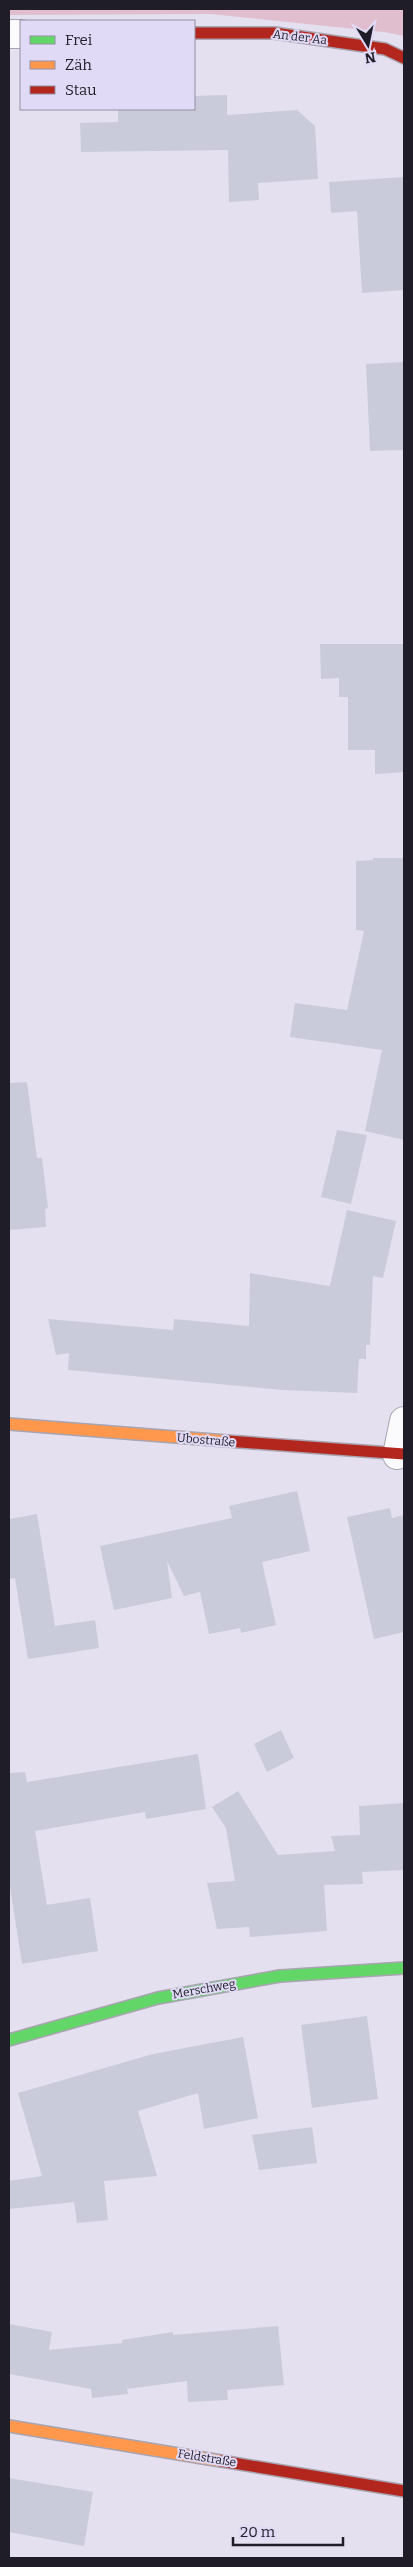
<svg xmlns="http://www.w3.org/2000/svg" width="413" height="2567" font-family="Bitter,serif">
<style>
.green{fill:#e0bece}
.building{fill:#c9cbdb}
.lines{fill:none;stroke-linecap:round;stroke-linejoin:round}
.street-casing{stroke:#a8a4b0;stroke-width:30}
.fast-casing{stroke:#a8a4b0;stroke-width:14}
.slow-casing{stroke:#a8a4b0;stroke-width:14}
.jam-casing{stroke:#a8a4b0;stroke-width:14}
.street{stroke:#fbfafd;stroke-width:28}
.fast{stroke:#63d668;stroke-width:11}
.slow{stroke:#ff974d;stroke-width:11}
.jam{stroke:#b3261e;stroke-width:11}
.labels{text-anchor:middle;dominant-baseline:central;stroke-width:4;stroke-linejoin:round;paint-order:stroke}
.street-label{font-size:12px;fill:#1f1d27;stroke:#e1daf6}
</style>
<rect width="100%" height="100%" fill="#e4e0f0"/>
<!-- green -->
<polygon class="green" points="9,9 404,9 404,36 384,32 211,14 9,15"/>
<!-- building -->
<g class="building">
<polygon points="227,95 227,115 297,110 315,126 318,179 258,183 259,200 229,202 228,150 81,152 80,123 118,122 118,109 194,109 194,96"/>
<polygon points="404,177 404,290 362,293 357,211 331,213 329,182"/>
<polygon points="404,362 404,450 370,451 366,364"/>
<polygon points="320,644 404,644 404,772 375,774 375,750 348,750 348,697 339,697 339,678 321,679"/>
<polygon points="373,858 404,858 404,1140 365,1131 382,1050 290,1037 295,1003 347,1010 364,931 356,930 356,861 373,860"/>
<polygon points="27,1082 37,1158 42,1158 48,1208 45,1209 46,1227 9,1230 9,1083"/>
<polygon points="337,1130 367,1135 351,1204 321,1197"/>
<polygon points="347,1210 396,1221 383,1278 373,1276 370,1345 366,1345 366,1359 359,1359 357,1393 283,1390 68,1370 69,1353 56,1355 48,1319 173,1330 174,1319 249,1326 250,1273 330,1286"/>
<polygon points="297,1491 310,1551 262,1562 276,1625 241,1633 240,1628 209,1634 200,1592 184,1596 167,1561 172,1598 114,1610 100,1546 232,1518 229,1506"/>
<polygon points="390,1508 392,1518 404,1515 404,1632 374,1639 347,1517"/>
<polygon points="37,1514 55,1626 95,1620 99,1648 28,1659 15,1578 9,1579 9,1519"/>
<polygon points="281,1730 294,1758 267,1772 254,1744"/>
<polygon points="198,1754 206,1809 146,1819 145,1812 35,1831 47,1905 90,1898 98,1951 22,1964 9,1880 9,1773 25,1772 27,1782"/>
<polygon points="238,1791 278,1855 335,1851 331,1836 360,1835 359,1806 404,1803 404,1870 362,1872 363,1884 324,1885 327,1931 250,1937 249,1927 217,1929 207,1883 235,1881 226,1828 212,1807"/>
<polygon points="367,2016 378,2099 312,2108 301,2025"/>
<polygon points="243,2037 258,2118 204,2129 198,2093 138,2111 157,2176 104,2181 108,2220 77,2223 74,2202 9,2209 9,2181 42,2176 18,2093 153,2054"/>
<polygon points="312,2127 317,2163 259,2170 252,2135"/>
<polygon points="9,2324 52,2332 49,2350 122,2343 122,2340 173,2332 173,2335 278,2326 284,2385 227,2390 228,2400 188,2402 187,2381 127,2389 128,2394 92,2398 91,2389 9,2374"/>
<polygon points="9,2478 93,2492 84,2546 9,2532"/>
</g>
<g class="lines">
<defs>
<g id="street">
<polyline points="9,34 21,34"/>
<polyline points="397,1455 404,1421"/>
</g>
<polyline id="fast" points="9,2040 158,1998 280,1976 404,1968"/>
<g id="slow">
<polyline points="9,1424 227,1441"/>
<polyline points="9,2426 221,2461"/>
</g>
<g id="jam">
<polyline points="194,33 274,33 385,49 404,58"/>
<polyline points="227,1441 404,1454"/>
<polyline points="221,2461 404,2491"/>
</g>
</defs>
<!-- street casing -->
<use href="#street" class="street-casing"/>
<!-- fast casing -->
<use href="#fast" class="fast-casing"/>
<!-- slow casing -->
<use href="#slow" class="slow-casing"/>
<!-- jam casing -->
<use href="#jam" class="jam-casing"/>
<!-- street -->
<use href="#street" class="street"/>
<!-- fast -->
<use href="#fast" class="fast"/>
<!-- slow -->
<use href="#slow" class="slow"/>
<!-- jam -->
<use href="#jam" class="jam"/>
</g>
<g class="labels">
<!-- street labels -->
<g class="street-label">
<text transform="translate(300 37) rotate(7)">An der Aa</text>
<text transform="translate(206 1440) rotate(5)">Ubostraße</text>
<text transform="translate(204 1989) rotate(-10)">Merschweg</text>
<text transform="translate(207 2458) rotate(9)">Feldstraße</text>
</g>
</g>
<!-- border -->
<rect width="413" height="2567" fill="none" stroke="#1f1d27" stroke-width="20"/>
<!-- legend -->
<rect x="20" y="20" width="175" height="90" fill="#e1daf6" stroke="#938ea3"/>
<rect x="30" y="36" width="25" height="8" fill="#63d668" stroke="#938ea3"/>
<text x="65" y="45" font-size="15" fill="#1f1d27">Frei</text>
<rect x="30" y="61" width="25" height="8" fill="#ff974d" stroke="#938ea3"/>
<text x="65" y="70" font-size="15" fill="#1f1d27">Zäh</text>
<rect x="30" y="86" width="25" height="8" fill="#b3261e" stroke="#938ea3"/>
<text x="65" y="95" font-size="15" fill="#1f1d27">Stau</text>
<!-- north arrow -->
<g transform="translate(368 45) rotate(170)" stroke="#e1daf6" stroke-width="4" paint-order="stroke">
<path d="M0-4L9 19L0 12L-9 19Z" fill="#1f1d27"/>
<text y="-8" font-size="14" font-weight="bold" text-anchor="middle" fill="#1f1d27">N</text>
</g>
<!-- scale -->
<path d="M233 2537v8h110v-8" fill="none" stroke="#1f1d27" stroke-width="2.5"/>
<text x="240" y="2537" font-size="15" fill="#1f1d27" stroke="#e1daf6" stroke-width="4" paint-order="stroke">20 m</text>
</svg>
